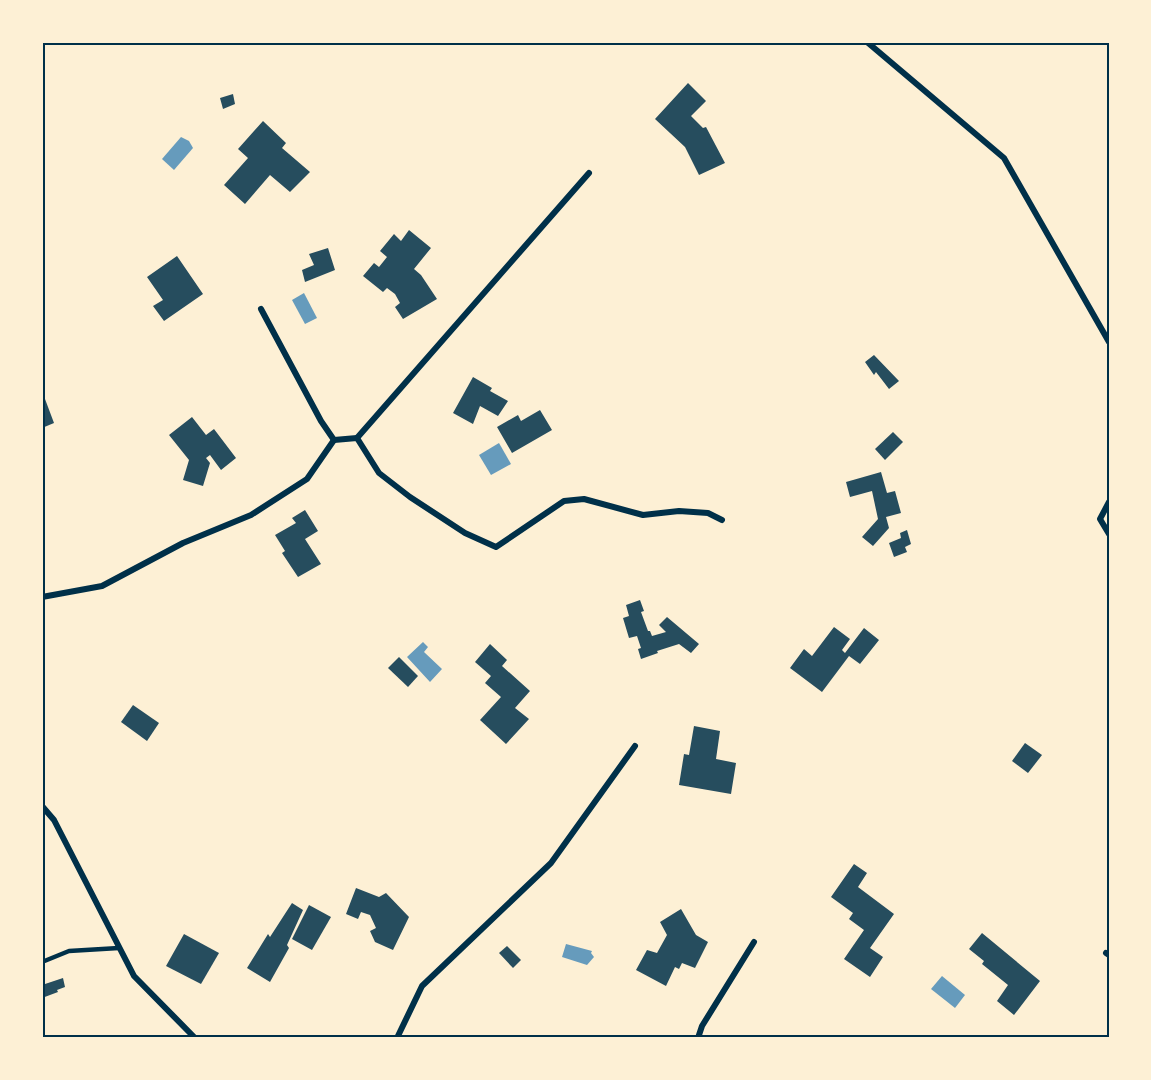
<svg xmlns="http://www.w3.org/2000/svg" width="1151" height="1080" font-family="Arial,sans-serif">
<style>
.water{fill:#669bbc}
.building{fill:#264d5e}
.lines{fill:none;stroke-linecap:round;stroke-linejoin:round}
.service{stroke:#003049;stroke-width:4.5}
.minor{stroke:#003049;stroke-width:6}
.neatline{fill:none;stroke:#003049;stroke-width:2}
</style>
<rect width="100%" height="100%" fill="#fdf0d5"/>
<!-- water -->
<g class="water">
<polygon points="181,137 189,141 193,148 174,170 162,159"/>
<polygon points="304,293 317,318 305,324 292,300"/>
<polygon points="499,443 511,464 491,475 479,455"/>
<polygon points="423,642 428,647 424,652 442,669 430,682 407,657"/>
<polygon points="566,944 592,951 591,953 594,957 587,965 562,957"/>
<polygon points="942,976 965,995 955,1008 931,989"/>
</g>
<!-- building -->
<g class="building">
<polygon points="688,83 706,101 691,116 703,128 706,127 725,163 699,175 685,147 655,119"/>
<polygon points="233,94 235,104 223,109 220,98"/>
<polygon points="263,121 286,143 282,148 310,172 290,192 270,175 245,204 224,185 248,158 238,149"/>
<polygon points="409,230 431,248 414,269 421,275 437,299 403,319 395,307 400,303 395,294 387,288 383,292 363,276 374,263 379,267 387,257 380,251 394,234 401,241"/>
<polygon points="328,248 335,270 305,282 302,270 314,265 309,254"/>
<polygon points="177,256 203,294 164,321 153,306 163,300 147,277"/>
<polygon points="874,355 899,381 889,389 876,372 874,375 865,362"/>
<polygon points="473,377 492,388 490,391 508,401 498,416 480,406 473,424 453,413"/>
<polygon points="42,391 54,423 42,428"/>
<polygon points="540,410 552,430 512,453 497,427 518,415 521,421"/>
<polygon points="192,417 206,435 214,429 236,458 221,470 210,455 206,458 210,463 203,486 183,480 189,460 169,435"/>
<polygon points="893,432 903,442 885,460 875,449"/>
<polygon points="881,472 887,493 895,491 901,513 886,517 889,528 873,546 862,537 878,519 872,491 850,497 846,482"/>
<polygon points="305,510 318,531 305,539 321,564 298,577 282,553 285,551 275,535 296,523 292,518"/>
<polygon points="907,530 911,544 905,547 907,552 894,557 889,543 901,538 900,533"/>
<polygon points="640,600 644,611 641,612 648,631 650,631 652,636 666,632 659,625 667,617 699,644 691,653 679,644 657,651 658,653 641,659 638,649 641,648 637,636 629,638 623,618 629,616 626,605"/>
<polygon points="834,627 850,639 842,650 845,653 864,628 879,640 860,664 849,656 822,692 790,668 804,649 812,656"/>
<polygon points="490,644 507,660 502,666 530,691 515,708 529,719 506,744 480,720 501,697 485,683 491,676 475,662"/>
<polygon points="399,657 418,676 408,687 388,668"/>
<polygon points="133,705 159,723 147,741 121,722"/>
<polygon points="694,726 720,731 716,759 736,763 731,794 679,785 684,754 689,755"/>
<polygon points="1025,743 1042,755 1028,773 1012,761"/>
<polygon points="854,864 867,873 858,887 894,914 870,948 883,957 870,977 844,959 864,930 849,919 853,913 831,897"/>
<polygon points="356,888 379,897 386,893 409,917 393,950 375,942 370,931 376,928 370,915 361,912 358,919 346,914"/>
<polygon points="292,903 303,910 287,945 289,948 270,982 247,968 268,934 270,937"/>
<polygon points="309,905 331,917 312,950 292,939"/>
<polygon points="681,909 696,935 708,942 695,968 682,963 679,969 675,967 666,986 636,970 647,950 657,953 667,935 660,922"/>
<polygon points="982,933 1040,981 1014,1015 997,1001 1008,985 982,964 984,961 969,949"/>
<polygon points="184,934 219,953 201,984 166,966"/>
<polygon points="507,946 521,960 513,968 499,953"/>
<polygon points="63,978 65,987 57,990 58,992 42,998 42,985"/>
</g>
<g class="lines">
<!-- service -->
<polyline class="service" points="42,962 69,951 119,948"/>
<!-- minor -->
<g class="minor">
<polyline points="867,42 1004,158 1109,342"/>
<polyline points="261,309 321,421 334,440"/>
<polyline points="357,438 589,173"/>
<polyline points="334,440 357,438 379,473 410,497 465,533 496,547 564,501 584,499 643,515 679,511 708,513 722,520"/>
<polyline points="1109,502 1100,519 1109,534"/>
<polyline points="42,597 102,586 183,543 251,515 307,479 334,440"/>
<polyline points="42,806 54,820 134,976 195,1038"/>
<polyline points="1106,953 1109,955"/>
<polyline points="397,1038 422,986 551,863 635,746"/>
<polyline points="698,1038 702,1026 754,942"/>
</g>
</g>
<!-- border -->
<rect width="1151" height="1080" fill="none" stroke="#fdf0d5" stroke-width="87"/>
<rect x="44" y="44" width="1064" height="992" class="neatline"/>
</svg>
